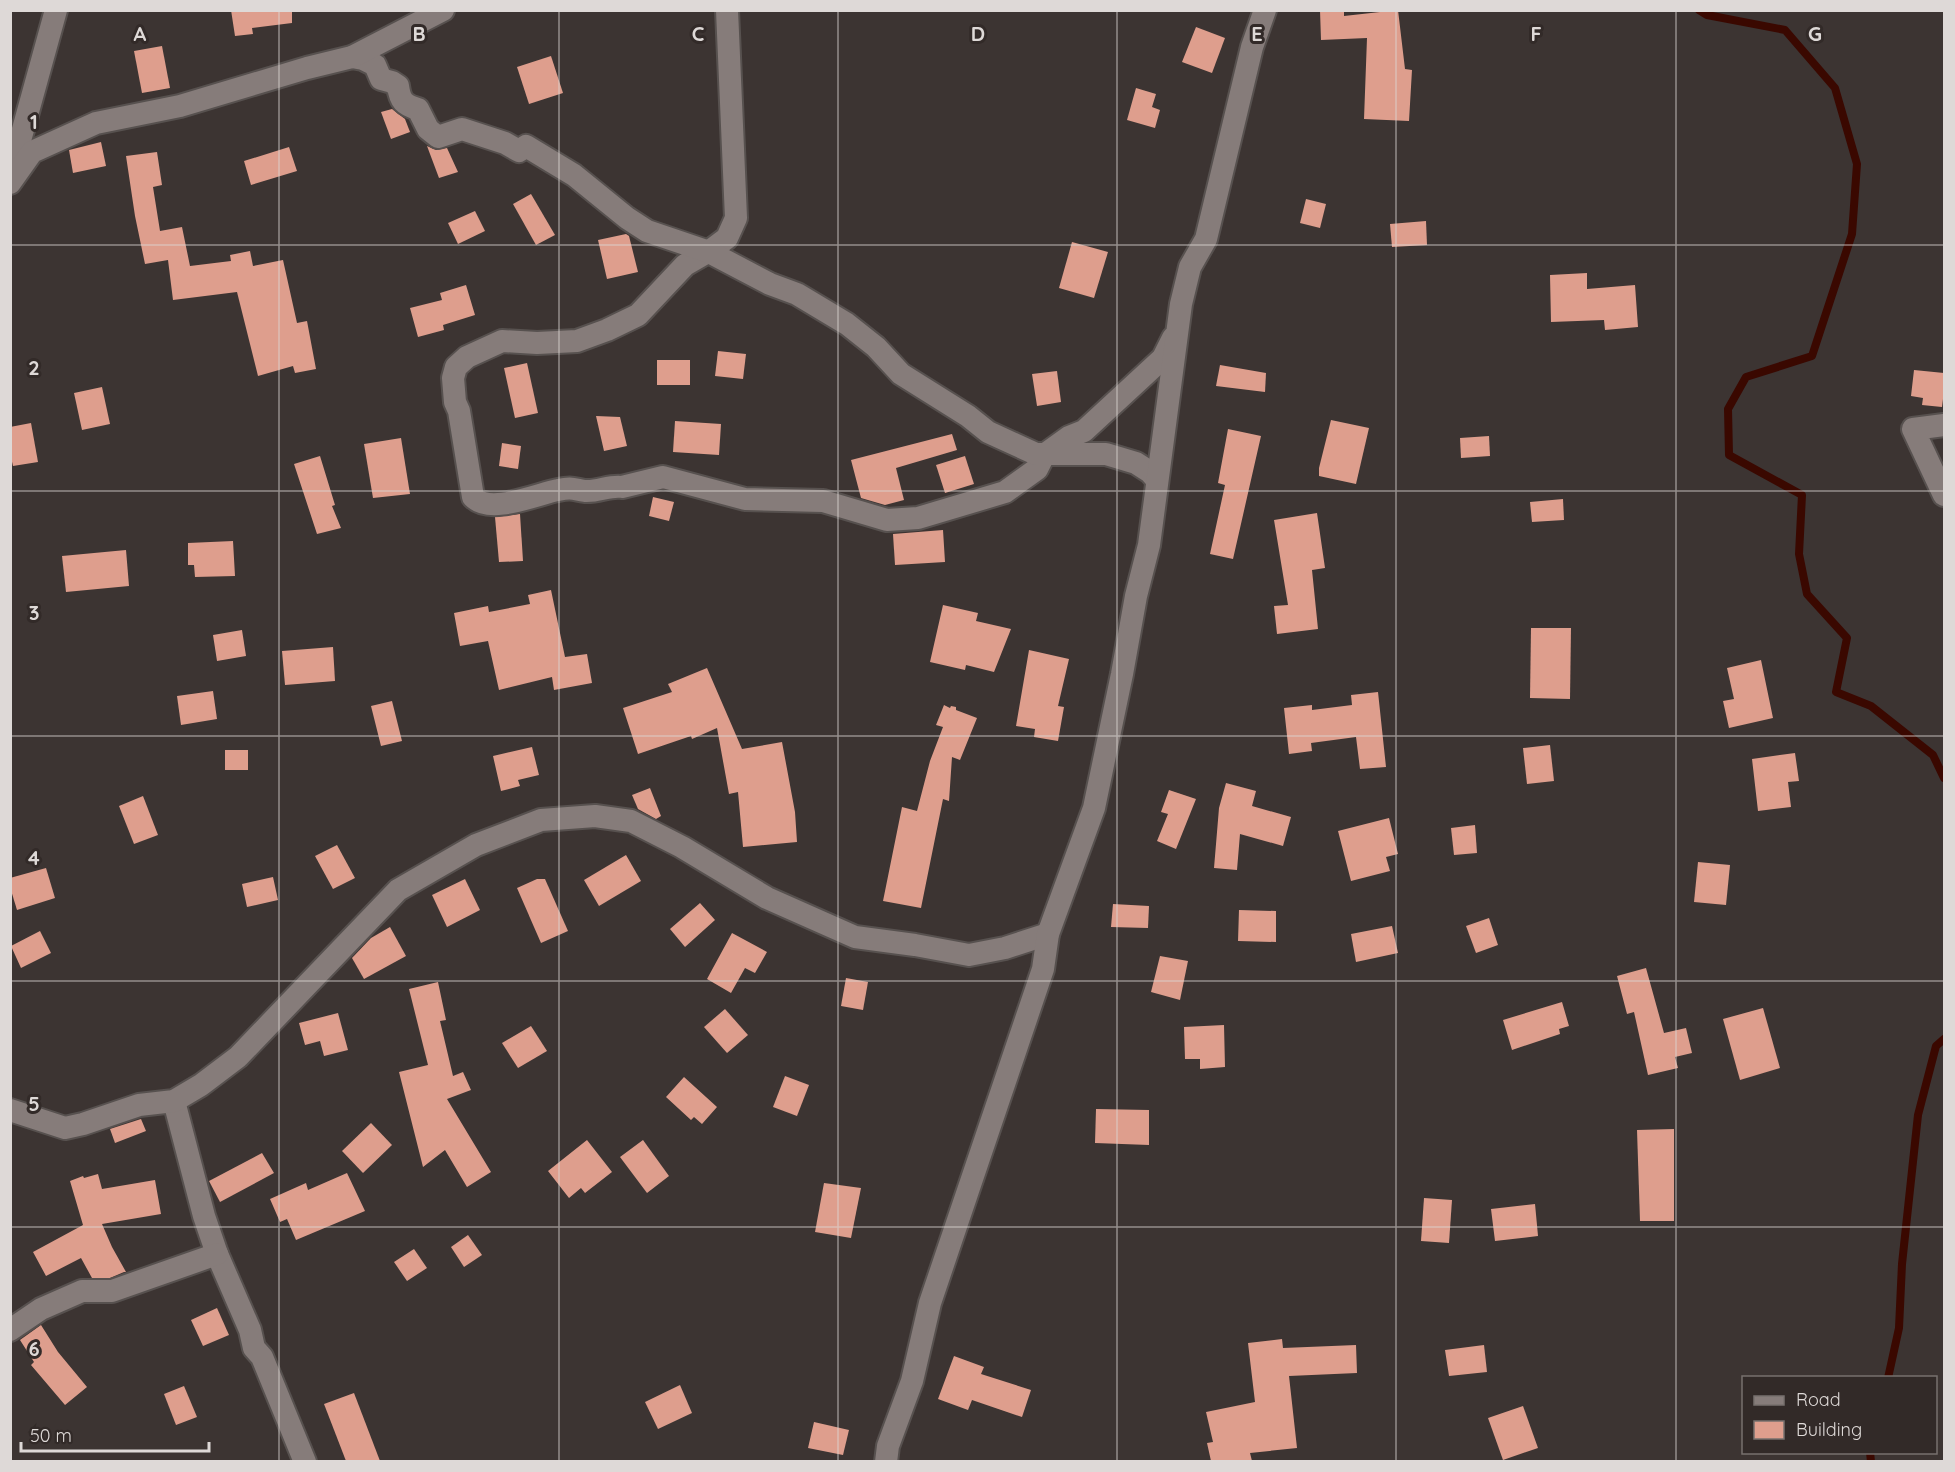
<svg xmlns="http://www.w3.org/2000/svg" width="1955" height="1472" font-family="Quicksand,sans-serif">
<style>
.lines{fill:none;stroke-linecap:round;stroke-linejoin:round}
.stream{stroke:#3a0800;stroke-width:8}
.building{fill:#de9e8d}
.street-casing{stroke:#57514f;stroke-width:26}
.street{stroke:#867c7a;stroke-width:22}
.grid{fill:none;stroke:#ded9d7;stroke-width:1.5;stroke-opacity:0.55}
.grid-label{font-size:20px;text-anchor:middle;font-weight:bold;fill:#ded9d7;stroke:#322a28;stroke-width:6;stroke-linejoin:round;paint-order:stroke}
</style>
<rect width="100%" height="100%" fill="#3c3432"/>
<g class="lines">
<!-- stream -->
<g class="stream">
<polyline points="1699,10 1707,15 1785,30 1835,88 1857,164 1852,234 1812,356 1746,377 1728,409 1729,455 1802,495 1799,554 1807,594 1847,638 1836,692 1871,706 1933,755 1944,778"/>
<polyline points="1888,1378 1899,1328 1902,1264 1918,1115 1936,1046 1944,1039"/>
<polyline points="1870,1452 1871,1462"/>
</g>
</g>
<!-- building -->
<g class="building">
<polygon points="231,10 292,10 292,23 252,28 253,34 235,36"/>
<polygon points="1320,10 1344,10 1344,16 1398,10 1405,69 1412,70 1409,121 1364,119 1367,38 1321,40"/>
<polygon points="1196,27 1225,38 1212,73 1182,62"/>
<polygon points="162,46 170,88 142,93 134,51"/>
<polygon points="551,56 563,93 529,104 517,67"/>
<polygon points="1136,88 1156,94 1152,107 1160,110 1155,128 1127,120"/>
<polygon points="392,109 405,119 410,132 391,139 381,112"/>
<polygon points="101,142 106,166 73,173 69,150"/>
<polygon points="427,146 436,150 447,148 458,172 439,178"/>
<polygon points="289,147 297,171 251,185 244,161"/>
<polygon points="157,152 162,185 153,187 160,231 182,227 190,266 231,261 230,255 250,251 253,266 283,260 297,323 307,321 316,369 295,373 293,366 258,376 237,292 173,300 168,260 145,264 135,216 126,156"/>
<polygon points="531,194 555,235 536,245 513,204"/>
<polygon points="1306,199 1326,204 1320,228 1300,223"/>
<polygon points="475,211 485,231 458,244 448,223"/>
<polygon points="1426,221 1427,245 1392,247 1390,224"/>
<polygon points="626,234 629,236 638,272 607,279 598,240"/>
<polygon points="1072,242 1108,252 1094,298 1059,288"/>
<polygon points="1587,273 1587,289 1635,285 1638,327 1605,330 1604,320 1551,322 1550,275"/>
<polygon points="466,285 475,315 443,325 444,330 418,337 410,308 442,300 440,293"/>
<polygon points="718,351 746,354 743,379 715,376"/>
<rect x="657" y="360" width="33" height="25"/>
<polygon points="527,363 538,413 515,418 504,368"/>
<polygon points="1220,365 1266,373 1265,392 1216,386"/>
<polygon points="1914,370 1944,373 1944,399 1943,399 1942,407 1922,405 1923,398 1911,396"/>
<polygon points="1057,371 1061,402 1037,406 1032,374"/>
<polygon points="102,387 110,424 82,430 74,393"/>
<polygon points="596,416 620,417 627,446 604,451"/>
<polygon points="1331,420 1369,428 1356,484 1319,476 1319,468"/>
<polygon points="675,421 721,424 719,455 673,452"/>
<polygon points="31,423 38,462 13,466 10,453 10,427"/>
<polygon points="1228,429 1261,436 1233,559 1210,554 1225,485 1218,483"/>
<polygon points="952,434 957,450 896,468 904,500 885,505 861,498 851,460"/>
<polygon points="1489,436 1490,456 1461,458 1460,438"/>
<polygon points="401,438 410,494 373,498 364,444"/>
<polygon points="502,443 521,446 518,469 499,466"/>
<polygon points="320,456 335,505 332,506 341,528 317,534 294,464"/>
<polygon points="965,456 974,484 945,493 936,465"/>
<polygon points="653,497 674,502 669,521 649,516"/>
<polygon points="1563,499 1564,520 1532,522 1530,502"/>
<polygon points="1317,513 1325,568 1312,570 1318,629 1277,634 1274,606 1288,605 1274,520"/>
<polygon points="520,514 523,561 499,562 495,517"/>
<polygon points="943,530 945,562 895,565 893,534"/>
<polygon points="233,541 235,576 195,577 194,565 188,565 188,543"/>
<polygon points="126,550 129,586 66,592 62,556"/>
<polygon points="551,590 565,657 587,654 592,683 554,690 552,677 499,690 488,641 460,646 454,613 488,606 489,612 530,604 528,595"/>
<polygon points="943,605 978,613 976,621 1011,629 994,672 966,665 965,670 930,662"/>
<polygon points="1531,628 1571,628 1570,699 1530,698"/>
<polygon points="242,630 246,656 217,661 213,635"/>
<polygon points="333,647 335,681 285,685 282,651"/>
<polygon points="1029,650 1069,659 1058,706 1064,707 1058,741 1034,737 1035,729 1016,726"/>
<polygon points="1761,660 1773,718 1729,728 1723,701 1734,699 1727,668"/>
<polygon points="707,668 742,749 782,742 795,812 797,842 743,847 738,792 729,794 717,728 692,739 691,736 638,754 623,708 672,692 668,684"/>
<polygon points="213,691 217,719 181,725 177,696"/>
<polygon points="1378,692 1386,767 1360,769 1356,737 1311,743 1312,751 1289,754 1284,708 1312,705 1312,710 1352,705 1351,695"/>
<polygon points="392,701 402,741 381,746 371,706"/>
<polygon points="944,705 950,708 951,706 956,707 956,710 977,718 960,760 952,757 949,801 943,799 921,908 883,901 902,807 917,811 930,761 943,727 936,725"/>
<polygon points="1550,745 1554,781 1527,784 1523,748"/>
<polygon points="532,747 539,775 518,780 520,786 501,791 493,756"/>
<rect x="225" y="750" width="23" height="20"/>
<polygon points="1795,753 1799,781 1788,782 1791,807 1758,811 1752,759"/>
<polygon points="1226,783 1256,791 1252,806 1291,817 1283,846 1240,834 1237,870 1214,868 1219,808"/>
<polygon points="650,788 661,816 656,819 638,809 632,795"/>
<polygon points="1169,790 1196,799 1176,849 1157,841 1168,814 1161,812"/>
<polygon points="143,796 158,835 134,844 119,806"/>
<polygon points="1389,818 1398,854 1386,857 1390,871 1351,881 1338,831"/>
<polygon points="1475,825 1477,853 1454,855 1451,828"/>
<polygon points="337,845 355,878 333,889 315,856"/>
<polygon points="626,855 641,881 599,906 584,880"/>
<polygon points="1698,862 1730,865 1726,905 1694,902"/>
<polygon points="46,868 55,898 17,910 10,887 10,878"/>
<polygon points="273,877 278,900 247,907 242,884"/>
<polygon points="465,879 480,910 447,927 432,895"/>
<polygon points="537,879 545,879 568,931 541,943 517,888"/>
<polygon points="700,903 715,920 685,947 670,929"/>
<polygon points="1113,904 1149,906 1148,928 1111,927"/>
<polygon points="1239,910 1276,911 1276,942 1238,941"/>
<polygon points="1489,918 1498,945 1476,953 1466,926"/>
<polygon points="1392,926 1398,953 1356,962 1351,934"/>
<polygon points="390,927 406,956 364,979 352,958 371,938"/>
<polygon points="40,931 51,953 21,968 11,946"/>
<polygon points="732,933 767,952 755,973 745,968 731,993 707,979"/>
<polygon points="1160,956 1188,961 1180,1000 1151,992"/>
<polygon points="1646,968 1664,1033 1686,1028 1692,1053 1675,1057 1678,1068 1648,1075 1634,1012 1627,1014 1617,976"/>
<polygon points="846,978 868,982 863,1010 841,1006"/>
<polygon points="438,982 446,1020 440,1021 453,1076 463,1072 471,1090 447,1099 491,1172 467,1187 445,1150 423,1167 399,1072 428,1065 409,989"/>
<polygon points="1562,1002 1569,1026 1559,1029 1560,1034 1512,1050 1503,1020"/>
<polygon points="1763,1008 1780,1068 1740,1080 1723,1019"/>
<polygon points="725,1009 748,1035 727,1053 704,1027"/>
<polygon points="338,1013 348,1050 324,1056 320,1041 305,1045 299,1023"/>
<polygon points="1224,1025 1225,1067 1200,1069 1200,1059 1185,1059 1184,1027"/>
<polygon points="531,1026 547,1051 518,1068 502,1043"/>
<polygon points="785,1076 809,1085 797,1116 773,1107"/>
<polygon points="684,1077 717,1107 702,1124 694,1117 691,1120 666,1097"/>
<polygon points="1096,1109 1149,1110 1149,1145 1095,1143"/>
<polygon points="141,1119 146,1131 115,1143 110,1129"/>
<polygon points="371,1123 392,1145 363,1173 342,1151"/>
<polygon points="1674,1129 1674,1221 1640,1221 1637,1130"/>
<polygon points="587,1140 612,1172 585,1193 581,1188 569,1198 548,1171"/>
<polygon points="643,1140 669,1176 647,1193 620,1157"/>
<polygon points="262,1153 274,1173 220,1202 209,1181"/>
<polygon points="347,1173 365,1211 296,1240 287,1219 280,1222 270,1199 306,1183 308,1190"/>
<polygon points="98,1174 102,1189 155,1180 161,1214 102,1224 112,1247 126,1272 124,1272 110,1278 92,1278 81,1258 46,1276 33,1252 83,1225 70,1181 83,1176 84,1178"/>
<polygon points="824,1183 861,1188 851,1238 815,1232"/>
<polygon points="1424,1198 1452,1200 1449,1243 1421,1241"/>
<polygon points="1535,1204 1538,1236 1495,1241 1491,1209"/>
<polygon points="468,1235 482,1255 464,1267 451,1247"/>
<polygon points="414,1249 427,1268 407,1281 394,1262"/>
<polygon points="217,1308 229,1335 203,1346 191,1320"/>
<polygon points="41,1325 58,1352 87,1387 65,1405 31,1365 34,1362 20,1340"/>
<polygon points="1282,1339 1283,1348 1356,1345 1357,1373 1289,1376 1297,1448 1250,1453 1252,1461 1211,1461 1207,1443 1213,1442 1206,1412 1255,1402 1248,1343"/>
<polygon points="1484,1345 1487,1372 1449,1376 1445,1350"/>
<polygon points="954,1356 984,1367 981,1374 1031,1390 1022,1417 972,1400 968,1410 938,1399"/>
<polygon points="680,1385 692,1413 658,1429 645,1402"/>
<polygon points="184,1386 197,1417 176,1425 164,1394"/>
<polygon points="354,1393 380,1461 346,1461 324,1404"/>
<polygon points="1523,1406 1538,1448 1503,1460 1488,1418"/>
<polygon points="814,1422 849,1430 843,1455 808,1448"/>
</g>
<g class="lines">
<defs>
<g id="street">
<path d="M727,10l9,208 -9,20 -16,12 -26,15 -47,50 -31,15 -30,11 -40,2 -35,-2 -35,16 -11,10 -3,11 2,24 4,9 14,86c17,18 64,-3 85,-7 14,-3 15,-1 27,1 13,1 25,-6 37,-4l41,-10 82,22 78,2 64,19 31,-2 87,-26 32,-23 7,-14 25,-18 15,-6 79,-73 10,-20"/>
<path d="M352,57l11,2 12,6 6,14 11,3 6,4c2,15 6,19 20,23l10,20 10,8 24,-8 43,14 14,8 7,-5 48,29 53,43 20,13 62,21 61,32 27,10 50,30 29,23 25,27 67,42 20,16 48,22h70l30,9 14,9 7,8"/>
<polyline points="11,173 56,10"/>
<polyline points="10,183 32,152 96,123 180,106 307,68 352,57 443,10"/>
<polyline points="1944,425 1913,429 1944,495"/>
<polyline points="174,1101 204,1216 217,1254 250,1330 254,1348 262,1357 305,1462"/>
<polyline points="10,1110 65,1128 83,1124 139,1105 174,1101 201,1085 238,1057 398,890 476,845 541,820 595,816 631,821 682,847 767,898 855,937 915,945 969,955 1005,948 1048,934"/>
<polyline points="10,1330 41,1309 82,1291 112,1291 217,1254"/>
<polyline points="886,1462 888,1446 912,1381 930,1303 1043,969 1048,934 1094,808 1122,674 1136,596 1149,545 1181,304 1190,267 1206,239 1252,47 1265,10"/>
</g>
</defs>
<!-- street casing -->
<use href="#street" class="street-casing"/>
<!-- street -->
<use href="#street" class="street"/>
</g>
<!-- grid -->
<path class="grid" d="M279,10v1452M559,10v1452M838,10v1452M1117,10v1452M1396,10v1452M1676,10v1452M10,245h1934M10,491h1934M10,736h1934M10,981h1934M10,1227h1934"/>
<g class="grid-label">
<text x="140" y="41">A</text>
<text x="419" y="41">B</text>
<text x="698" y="41">C</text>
<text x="978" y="41">D</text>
<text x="1257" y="41">E</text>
<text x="1536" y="41">F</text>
<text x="1815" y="41">G</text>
<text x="34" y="129">1</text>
<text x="34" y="375">2</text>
<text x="34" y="620">3</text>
<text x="34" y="865">4</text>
<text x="34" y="1111">5</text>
<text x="34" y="1356">6</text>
</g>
<!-- border -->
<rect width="1955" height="1472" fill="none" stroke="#ded9d7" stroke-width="24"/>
<!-- legend -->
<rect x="1742" y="1376" width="195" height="78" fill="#322a28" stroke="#77706e" stroke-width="1.5"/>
<rect x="1754" y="1396" width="30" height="9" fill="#867c7a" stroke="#77706e" stroke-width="1.5"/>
<text x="1796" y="1406" font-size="18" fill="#ded9d7">Road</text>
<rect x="1754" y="1421" width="30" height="18" fill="#de9e8d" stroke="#77706e" stroke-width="1.5"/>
<text x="1796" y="1436" font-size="18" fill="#ded9d7">Building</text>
<!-- scale -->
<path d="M21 1442v9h188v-9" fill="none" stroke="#ded9d7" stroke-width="3"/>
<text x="30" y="1442" font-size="18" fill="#ded9d7" stroke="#322a28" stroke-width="4.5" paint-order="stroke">50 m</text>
</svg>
